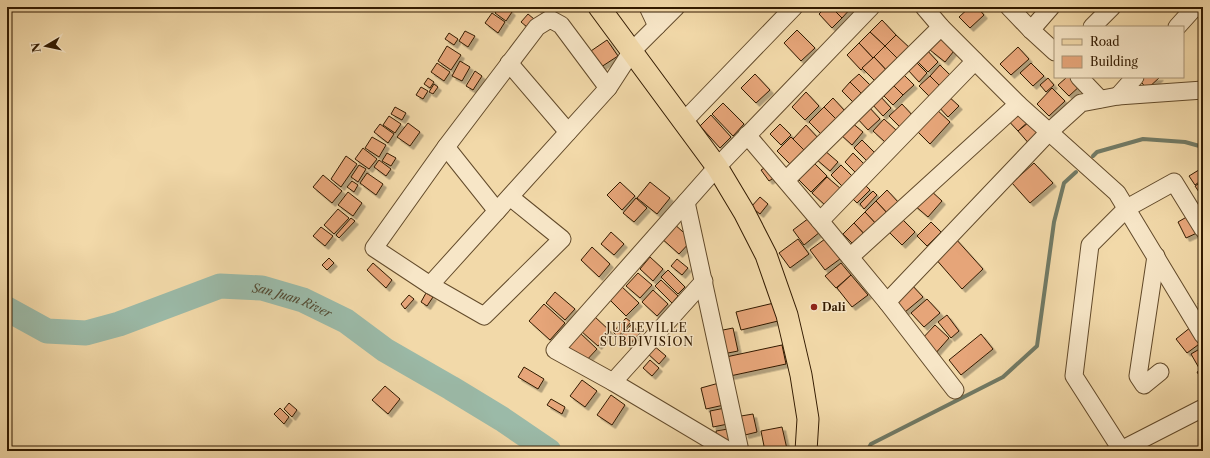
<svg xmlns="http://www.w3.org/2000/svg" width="1210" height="458" font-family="'Libre Caslon Text',serif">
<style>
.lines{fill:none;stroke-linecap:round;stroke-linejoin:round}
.stream{stroke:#717a65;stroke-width:4}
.river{stroke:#9bbaa8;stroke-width:25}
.building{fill:#e6a579;stroke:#321a00;filter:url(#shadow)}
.minor-casing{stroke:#624a2a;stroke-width:19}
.major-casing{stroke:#321a00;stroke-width:23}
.minor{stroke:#f7e6c7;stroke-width:17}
.major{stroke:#f2d9a9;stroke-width:21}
.poi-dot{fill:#8f2418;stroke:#f7e6c7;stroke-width:1.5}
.labels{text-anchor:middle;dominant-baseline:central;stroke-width:3;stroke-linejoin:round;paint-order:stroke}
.poi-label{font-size:11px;font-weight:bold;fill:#321a00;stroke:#f7e6c7;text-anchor:start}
.water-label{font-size:12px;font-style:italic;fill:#524a32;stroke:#f7e6c7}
.neighbourhood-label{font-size:12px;letter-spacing:1px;fill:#321a00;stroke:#f7e6c7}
</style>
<defs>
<filter id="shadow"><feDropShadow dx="3.5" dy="3.5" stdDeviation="0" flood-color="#0004"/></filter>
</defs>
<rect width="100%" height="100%" fill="#f2d9a9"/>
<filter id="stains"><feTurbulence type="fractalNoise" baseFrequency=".005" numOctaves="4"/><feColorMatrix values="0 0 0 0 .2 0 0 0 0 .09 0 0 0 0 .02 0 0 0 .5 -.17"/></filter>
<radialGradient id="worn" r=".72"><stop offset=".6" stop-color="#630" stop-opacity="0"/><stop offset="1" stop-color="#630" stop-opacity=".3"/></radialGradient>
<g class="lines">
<!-- stream -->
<g class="stream">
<polyline points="1093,156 1097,152 1143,139 1185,142 1203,147"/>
<polyline points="867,451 871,444 1003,377 1037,346 1054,222 1064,183 1076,172"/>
</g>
<!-- river -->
<path class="river" id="s1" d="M7,309l40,22 39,2 33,-9 101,-38 42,2 41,12 43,21 39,29 66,38 51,31 47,32"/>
</g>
<!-- building -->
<g class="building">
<polygon points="500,7 506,7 512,12 506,21 495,13"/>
<polygon points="536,7 546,7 540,12"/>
<polygon points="826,7 831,7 842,18 832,28 819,14"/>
<polygon points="831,7 852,7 842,18"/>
<polygon points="970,7 977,7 984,15 970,28 959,17"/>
<polygon points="492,13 505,22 498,33 485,23"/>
<polygon points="528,14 534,19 527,27 521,22"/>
<polygon points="882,20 896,35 885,46 870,32"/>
<polygon points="797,30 815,48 801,61 784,43"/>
<polygon points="465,31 475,36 468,47 459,41"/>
<polygon points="870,32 885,46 873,58 859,43"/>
<polygon points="449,33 458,39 454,45 445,39"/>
<polygon points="943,34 958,46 945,62 930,50"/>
<polygon points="896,35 912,50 900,61 885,46"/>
<polygon points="607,40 618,56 598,69 588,53"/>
<polygon points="859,43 873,58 861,70 847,55"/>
<polygon points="447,46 461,55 451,70 438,61"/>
<polygon points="885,46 900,61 889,73 874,57"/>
<polygon points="924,47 938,62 928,72 914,58"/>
<polygon points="1018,47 1029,59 1011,75 1000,64"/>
<polygon points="874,57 889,73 878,84 862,68"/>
<polygon points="460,61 470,67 462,81 452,76"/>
<polygon points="916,62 927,73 919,82 908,70"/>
<polygon points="437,63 450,72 444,81 431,72"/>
<polygon points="1031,63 1044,76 1033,86 1020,73"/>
<polygon points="940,65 952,77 941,87 930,76"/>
<polygon points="475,71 482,76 473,90 466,86"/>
<polygon points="755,74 770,90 756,103 741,88"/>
<polygon points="859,74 871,86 862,94 850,82"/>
<polygon points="904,75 914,85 903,95 894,86"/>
<polygon points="930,76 941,87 931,98 919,86"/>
<polygon points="1067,77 1075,77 1082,84 1069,96 1058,85"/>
<polygon points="1137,77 1160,77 1147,89"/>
<polygon points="428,78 434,82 430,88 424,84"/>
<polygon points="1048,78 1054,85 1046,92 1040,85"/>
<polygon points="850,82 862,94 854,103 842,91"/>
<polygon points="434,84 438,87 433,94 429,92"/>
<polygon points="894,86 903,95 893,105 884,96"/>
<polygon points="421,87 428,91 423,99 416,95"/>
<polygon points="1052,88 1065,101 1049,116 1037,104"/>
<polygon points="806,92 819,106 805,120 792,107"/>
<polygon points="947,95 959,106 948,117 937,105"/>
<polygon points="880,96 891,108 883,116 872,104"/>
<polygon points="833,98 845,111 836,119 824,107"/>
<polygon points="723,103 744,124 733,136 712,114"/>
<polygon points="902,104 914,117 902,129 889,116"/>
<polygon points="1018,104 1031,119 1018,131 1004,116"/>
<polygon points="868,106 880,119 868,130 856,117"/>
<polygon points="395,107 406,113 402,120 391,114"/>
<polygon points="824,107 838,121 823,136 809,122"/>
<polygon points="935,108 950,122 930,144 915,129"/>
<polygon points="711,115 731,137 720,148 700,126"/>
<polygon points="389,116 401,124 395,133 383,125"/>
<polygon points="884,119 896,130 885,142 873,131"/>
<polygon points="1033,119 1045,133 1031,146 1018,131"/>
<polygon points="851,122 863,132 852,145 840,134"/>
<polygon points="408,123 420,132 410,146 397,137"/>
<polygon points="380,124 394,134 388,143 374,132"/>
<polygon points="780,124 791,135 781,145 770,134"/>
<polygon points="806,125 819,139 806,152 793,139"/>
<polygon points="372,137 386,145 379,157 365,148"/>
<polygon points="791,137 806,152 792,166 777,151"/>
<polygon points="862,140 876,154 868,162 854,148"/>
<polygon points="363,148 377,159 369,169 355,159"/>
<polygon points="824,150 838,162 830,171 816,159"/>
<polygon points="387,153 396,158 391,166 382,161"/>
<polygon points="853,153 865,165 857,174 845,162"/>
<polygon points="346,156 357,164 341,187 331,179"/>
<polygon points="379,160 391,169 386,176 374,167"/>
<polygon points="813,162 827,176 811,192 797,178"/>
<polygon points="1034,163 1053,183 1030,203 1012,183"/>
<polygon points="359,165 366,169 358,182 351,177"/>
<polygon points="841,165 854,178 844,188 831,175"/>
<polygon points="768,166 775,177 769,181 761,170"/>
<polygon points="1202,168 1203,179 1195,185 1189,176"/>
<polygon points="367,173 383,184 376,195 360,183"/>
<polygon points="323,175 342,191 332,203 313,187"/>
<polygon points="827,177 841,189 826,206 812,193"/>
<polygon points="352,181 358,185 354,192 347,187"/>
<polygon points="861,181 870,190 857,203 849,195"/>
<polygon points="1203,181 1203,190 1199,192 1195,186"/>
<polygon points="620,182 635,196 622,210 607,195"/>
<polygon points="650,182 670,198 657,214 637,198"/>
<polygon points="929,189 942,201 928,217 914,205"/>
<polygon points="887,190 899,203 888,214 876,201"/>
<polygon points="873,191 877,195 864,209 860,204"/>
<polygon points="348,192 362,203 353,216 338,205"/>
<polygon points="760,197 768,204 760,214 751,207"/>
<polygon points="636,198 647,208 634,222 623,213"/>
<polygon points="876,201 888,214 877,225 865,212"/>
<polygon points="338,209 349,218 334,234 324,225"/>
<polygon points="865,212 877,225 866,236 854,223"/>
<polygon points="1190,215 1199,232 1186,238 1178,222"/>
<polygon points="900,217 915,232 902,245 887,230"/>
<polygon points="351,218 355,221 339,238 336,235"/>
<polygon points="809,218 820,232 804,245 793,230"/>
<polygon points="931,222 941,232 927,246 917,236"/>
<polygon points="673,223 692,240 679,254 660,237"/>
<polygon points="854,223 866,236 855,246 843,234"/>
<polygon points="321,227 333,236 325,246 313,236"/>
<polygon points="611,232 624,244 614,255 601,244"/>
<polygon points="955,238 983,269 962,289 934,257"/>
<polygon points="798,239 809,254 790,268 779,253"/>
<polygon points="825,239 840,259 825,270 810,250"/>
<polygon points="592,247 610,264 599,277 581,260"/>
<polygon points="650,257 663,269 653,281 640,269"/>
<polygon points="329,258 334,263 327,270 322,265"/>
<polygon points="677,259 688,268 682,275 671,266"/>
<polygon points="373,263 392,280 386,288 367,270"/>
<polygon points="841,263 851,275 836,288 825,276"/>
<polygon points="668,270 685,287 678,294 661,277"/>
<polygon points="638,273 652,285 640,298 626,286"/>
<polygon points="851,275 868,295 852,307 837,288"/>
<polygon points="661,280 678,296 672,303 655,286"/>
<polygon points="911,284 923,297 905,312 893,299"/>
<polygon points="620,285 639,303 626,316 608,298"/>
<polygon points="653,290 668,304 657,316 642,302"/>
<polygon points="555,292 575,309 565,320 546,303"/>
<polygon points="426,293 433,297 427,306 421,302"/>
<polygon points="409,295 414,299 405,309 401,304"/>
<polygon points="927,299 940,313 924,327 911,313"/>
<polygon points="1203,300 1203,311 1198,303"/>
<polygon points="774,303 778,321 741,330 736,312"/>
<polygon points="544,304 565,323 550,340 529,321"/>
<polygon points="947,315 959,331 951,338 938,322"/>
<polygon points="594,316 611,332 598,346 581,331"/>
<polygon points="626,318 631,322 618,337 613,332"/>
<polygon points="631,325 640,333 628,346 619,338"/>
<polygon points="935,325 949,338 934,355 920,341"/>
<polygon points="1191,327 1202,342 1187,353 1176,339"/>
<polygon points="733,328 738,351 723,354 718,331"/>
<polygon points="579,332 597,349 584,363 566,347"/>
<polygon points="981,334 993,349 961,375 949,360"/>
<polygon points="653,345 666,356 659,364 647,353"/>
<polygon points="782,345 786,364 730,376 726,357"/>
<polygon points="1203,347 1203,366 1199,368 1191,354"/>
<polygon points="650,360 659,368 652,376 643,368"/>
<polygon points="524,367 544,379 538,389 518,377"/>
<polygon points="1203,369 1203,382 1197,372"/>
<polygon points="582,380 597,391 585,407 570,396"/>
<polygon points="719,383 724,405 706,409 701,388"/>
<polygon points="385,386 400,399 388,414 372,400"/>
<polygon points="611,395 625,405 612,425 597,415"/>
<polygon points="551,399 565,407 562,414 547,405"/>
<polygon points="289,403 297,410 292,417 284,409"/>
<polygon points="280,408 289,417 284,424 274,414"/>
<polygon points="725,408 728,424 713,427 710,411"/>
<polygon points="753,414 757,432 745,435 741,416"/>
<polygon points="782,427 787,449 778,451 765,451 761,431"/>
<polygon points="728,429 730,441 718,443 716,431"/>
<polygon points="701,446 709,451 698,451"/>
</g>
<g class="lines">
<defs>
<g id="minor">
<polyline points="648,7 657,26"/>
<polyline points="924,7 941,27 1018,104 1117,193 1203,335"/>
<polyline points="1009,7 1031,30 1055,52"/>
<polyline points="1092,27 1112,7"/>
<polyline points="1177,27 1195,7"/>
<polyline points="1031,30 1051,7"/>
<polyline points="509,63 568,132"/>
<polyline points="1079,77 1100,99"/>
<polyline points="1118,96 1135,77"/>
<polyline points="684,121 794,7"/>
<polyline points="747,135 820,221 887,302 955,390"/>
<polyline points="446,147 497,211"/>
<polyline points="786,180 941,27"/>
<polyline points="510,197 562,239 484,316 430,285 374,248 446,147 537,27 550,19 561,25 608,88"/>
<polyline points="686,202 740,451"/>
<polyline points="820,221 975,61"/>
<polyline points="1156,256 1138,376 1144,385 1160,372"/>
<polyline points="850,257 1018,104"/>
<polyline points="430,285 608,88 632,51 676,7"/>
<polyline points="887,302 1049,132 1081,103 1118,96 1203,90"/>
<polyline points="613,382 704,281"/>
<polyline points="1121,450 1203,408"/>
<polyline points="729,451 613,382 555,350 717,167 871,7"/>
<polyline points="1122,451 1074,376 1090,245 1127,208 1174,182 1203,229"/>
</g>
<polyline id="major" points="599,7 717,167 744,212 766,255 787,315 801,375 808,419 806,451"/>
</defs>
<!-- minor casing -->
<use href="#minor" class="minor-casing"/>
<!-- major casing -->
<use href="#major" class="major-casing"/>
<!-- minor -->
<use href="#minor" class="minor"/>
<!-- major -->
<use href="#major" class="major"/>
</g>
<!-- markers -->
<circle class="poi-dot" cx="814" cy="307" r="4"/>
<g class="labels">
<!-- poi labels -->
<g class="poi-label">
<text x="822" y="307">Dali</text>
</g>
<!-- water labels -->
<g class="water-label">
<text stroke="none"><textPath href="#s1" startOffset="301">San Juan River</textPath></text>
</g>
<!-- neighbourhood labels -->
<g class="neighbourhood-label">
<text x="647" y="327">JULIEVILLE<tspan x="647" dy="14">SUBDIVISION</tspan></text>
</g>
</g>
<!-- margin -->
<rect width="1210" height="458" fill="none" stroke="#f2d9a9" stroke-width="24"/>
<rect x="8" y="8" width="1194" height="442" fill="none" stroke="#321a00" stroke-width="2"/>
<rect x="12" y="12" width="1186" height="434" fill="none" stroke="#321a00"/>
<!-- legend -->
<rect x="1054" y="26" width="130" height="52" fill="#f7e6c7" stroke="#a89477"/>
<rect x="1062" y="39" width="20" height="6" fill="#f2d9a9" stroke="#a89477"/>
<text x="1090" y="46" font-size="12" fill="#321a00">Road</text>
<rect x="1062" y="56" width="20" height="12" fill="#e6a579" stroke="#a89477"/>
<text x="1090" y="66" font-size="12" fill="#321a00">Building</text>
<!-- north arrow -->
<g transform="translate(46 46) rotate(261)" stroke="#f7e6c7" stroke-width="3" paint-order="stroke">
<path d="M0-3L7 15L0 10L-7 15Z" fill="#321a00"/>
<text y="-6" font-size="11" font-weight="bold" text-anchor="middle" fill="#321a00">N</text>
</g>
<rect width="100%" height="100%" filter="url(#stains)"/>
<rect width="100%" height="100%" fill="url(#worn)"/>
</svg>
